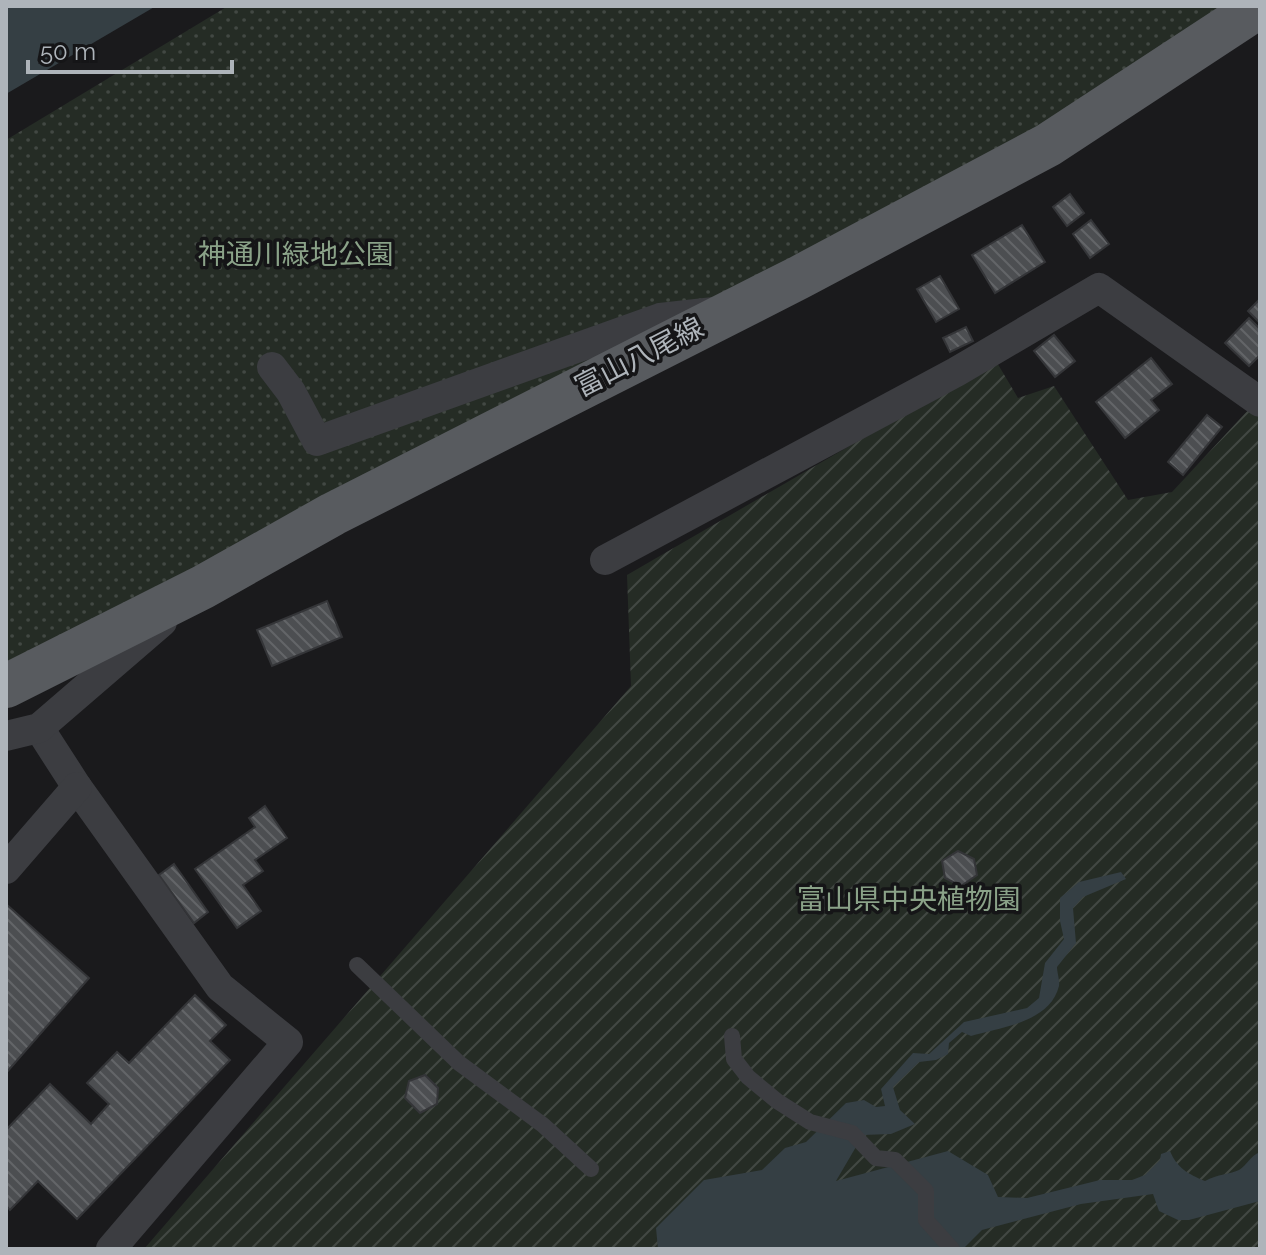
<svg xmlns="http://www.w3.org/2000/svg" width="1266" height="1255" font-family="Raleway,'Noto Sans JP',sans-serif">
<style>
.grass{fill:url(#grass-dots)}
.garden{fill:url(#garden-furrows)}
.water{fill:#353f44}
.building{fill:url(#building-back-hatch);stroke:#343538;stroke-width:2}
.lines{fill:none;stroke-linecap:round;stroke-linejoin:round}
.lane{stroke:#3c3d41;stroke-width:16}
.street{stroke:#3c3d41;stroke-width:30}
.primary{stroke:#585b5f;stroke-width:44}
.labels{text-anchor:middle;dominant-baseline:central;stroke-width:7;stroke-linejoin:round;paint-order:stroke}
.park-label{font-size:28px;fill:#8aa288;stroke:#151517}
.street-label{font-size:28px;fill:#aeb4ba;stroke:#151517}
</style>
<defs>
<pattern id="grass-dots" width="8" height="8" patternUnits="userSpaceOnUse" patternTransform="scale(2)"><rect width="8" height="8" fill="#252c25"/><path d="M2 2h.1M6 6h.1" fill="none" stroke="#424843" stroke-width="1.8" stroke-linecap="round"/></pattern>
<pattern id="garden-furrows" width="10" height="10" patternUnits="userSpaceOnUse" patternTransform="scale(2)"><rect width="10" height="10" fill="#252c25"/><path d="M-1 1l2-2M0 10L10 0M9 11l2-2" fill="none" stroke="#424843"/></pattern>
<pattern id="building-back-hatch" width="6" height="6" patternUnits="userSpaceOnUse" patternTransform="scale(2)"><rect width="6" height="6" fill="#4c4e51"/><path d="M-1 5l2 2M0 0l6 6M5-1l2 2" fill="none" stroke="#636568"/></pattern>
</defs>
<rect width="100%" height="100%" fill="#1a1a1c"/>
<!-- grass -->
<polygon class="grass" points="228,6 1260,6 6,686 6,140"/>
<!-- garden -->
<polygon class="garden" points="996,361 1018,398 1054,386 1128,500 1172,492 1251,407 1260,413 1260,1249 144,1249 631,686 627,575"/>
<!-- water -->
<g class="water">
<polygon points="6,6 156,6 6,94"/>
<path d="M1121,872l5,7 -43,18 -10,11 3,35 -19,24c0,5 3,14 2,19 -9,37 -59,41 -88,50l-9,-4 -13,11 -1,11 -12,6 -17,2 -26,25 7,23 15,14 -24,10 -28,1 -27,46 112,-30 40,24 10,22 29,1 73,-18h32l13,-5 15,-15 1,-6 9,-3c7,17 18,23 35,30 12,-7 26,-7 34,-11 8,-5 11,-14 21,-18v49l-71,19h-11l-19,-9 -6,-17 -72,10 -99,26 -19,19h-305l-2,-21 48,-48 58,-10 23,-22 21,-6 40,-39 18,-3 12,7 9,-1 -4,-17 32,-36 16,1 35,-32 63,-14 12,-10 6,-35 19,-24 -4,-18v-23l19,-16z"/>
</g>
<!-- building -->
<g class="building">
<polygon points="1070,194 1084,213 1067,226 1053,207"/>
<polygon points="1091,220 1109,244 1090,258 1073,234"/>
<polygon points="1022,225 1045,262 995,293 972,255"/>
<polygon points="940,276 959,309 936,322 917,289"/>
<polygon points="1260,299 1260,323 1248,311"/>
<polygon points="1249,318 1260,329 1260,355 1249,366 1225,343"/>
<polygon points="966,327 973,341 950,352 943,338"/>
<polygon points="1054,335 1075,361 1055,377 1034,351"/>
<polygon points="1151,358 1172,384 1151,400 1159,410 1125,438 1096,402"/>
<polygon points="1207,415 1222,427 1183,475 1168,462"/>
<polygon points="327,601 342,637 272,666 257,630"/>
<polygon points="265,806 287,838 255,860 263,871 243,885 261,911 237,928 195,869 255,827 249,818"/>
<polygon points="958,851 974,859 977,875 961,886 945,878 942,861"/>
<polygon points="174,864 208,912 194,923 159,875"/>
<polygon points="811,889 831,892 830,912 808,909"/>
<polygon points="6,904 89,978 6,1073"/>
<polygon points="195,995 226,1025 210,1041 230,1060 77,1219 38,1181 10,1210 6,1205 6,1130 50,1084 91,1124 109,1104 87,1083 117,1052 129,1063"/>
<polygon points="425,1075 438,1088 437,1104 420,1113 405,1098 409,1081"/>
</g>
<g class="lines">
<!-- lane -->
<g class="lane">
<polyline points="357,965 459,1063 543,1125 591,1169"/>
<polyline points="732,1036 734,1059 748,1077 777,1101 810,1122 852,1133 876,1158 895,1160 926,1191 926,1220 952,1249"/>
</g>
<!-- street -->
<g class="street">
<polyline points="272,367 291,392 317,441 660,318 714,312"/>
<polyline points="605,560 956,372 1099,288 1260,402"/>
<polyline points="39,728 77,787 220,987 288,1042 111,1249"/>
<polyline points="6,736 39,728 162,622"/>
<polyline points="6,869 77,787"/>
</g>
<!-- primary -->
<polyline class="primary" points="6,686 203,587 333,514 800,277 1048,145 1260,6"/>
</g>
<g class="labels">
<!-- park labels -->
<g class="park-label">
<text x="296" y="254">神通川緑地公園</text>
<text x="909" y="899">富山県中央植物園</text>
</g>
<!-- street labels -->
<g class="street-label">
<text transform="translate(639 357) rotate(-27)">富山八尾線</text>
</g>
</g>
<!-- border -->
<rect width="1266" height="1255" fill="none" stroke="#aeb4ba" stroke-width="16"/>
<!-- scale -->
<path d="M28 60v12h204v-12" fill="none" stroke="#aeb4ba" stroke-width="4"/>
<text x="40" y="60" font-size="24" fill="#aeb4ba" stroke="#151517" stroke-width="6" paint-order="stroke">50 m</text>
</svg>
